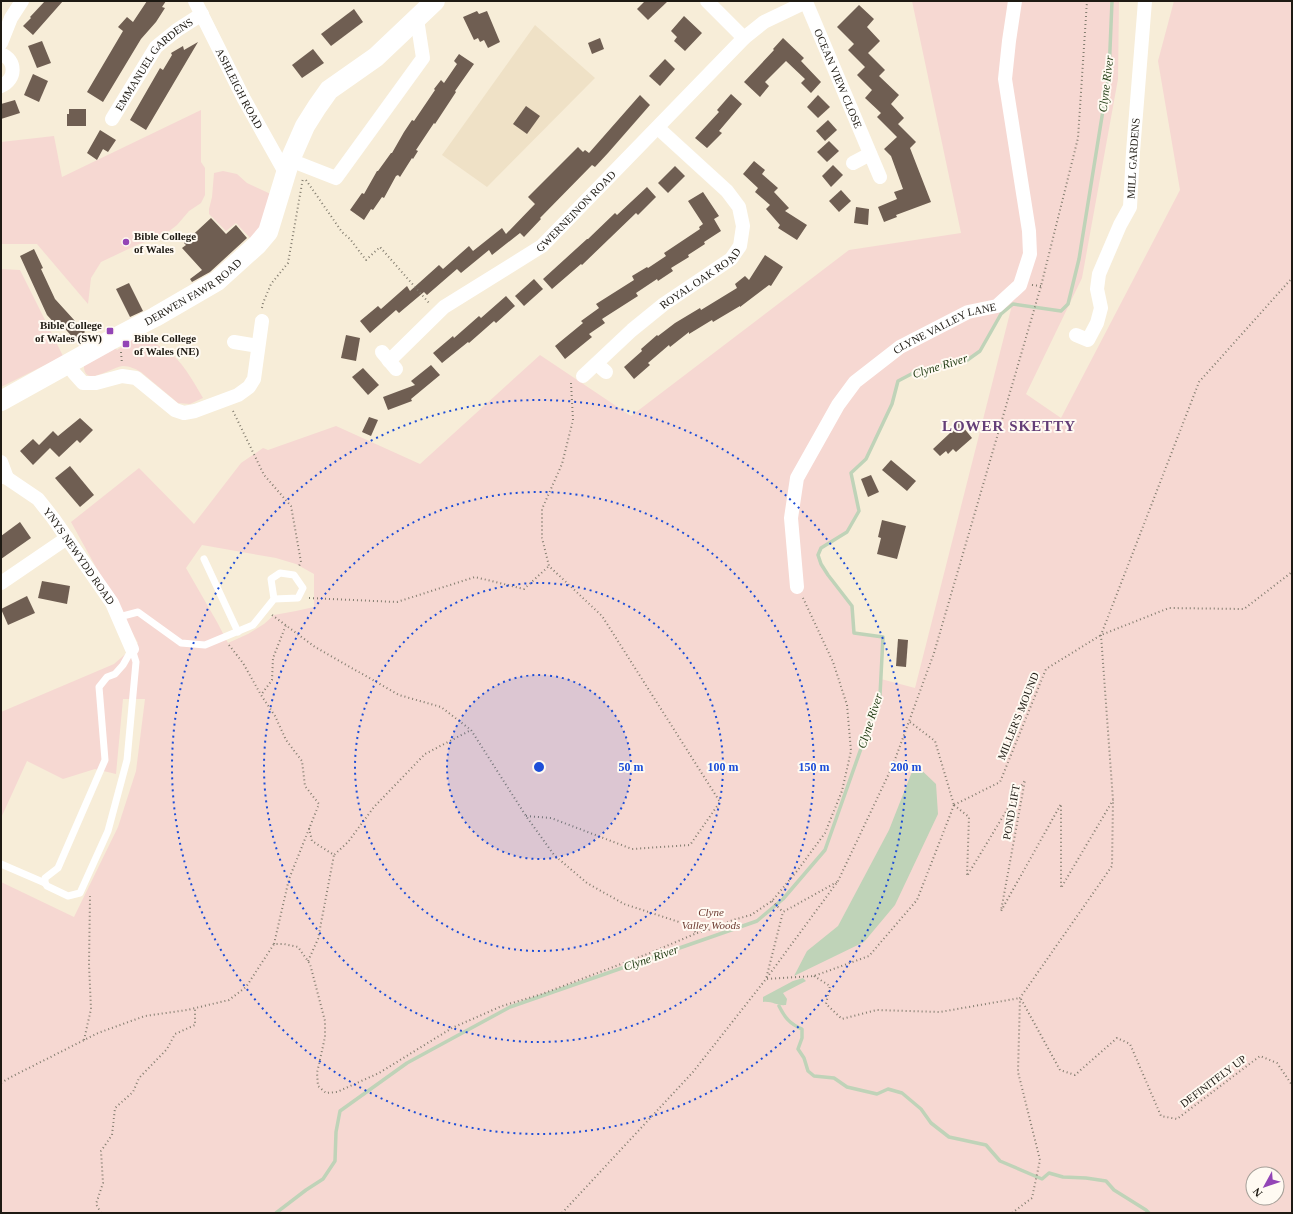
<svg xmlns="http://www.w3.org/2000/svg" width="1293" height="1214" font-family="Georgia,serif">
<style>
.built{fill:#efe1c6}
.green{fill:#f6d8d2;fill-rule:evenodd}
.water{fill:#bfd3b8}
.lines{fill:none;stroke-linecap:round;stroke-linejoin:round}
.stream{stroke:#bfd3b8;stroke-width:3.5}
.building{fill:#6f5e52}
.path{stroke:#837d6f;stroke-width:2;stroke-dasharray:1 3;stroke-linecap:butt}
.lane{stroke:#fff;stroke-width:7}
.street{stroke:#fff;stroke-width:14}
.secondary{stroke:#fff;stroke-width:20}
.ring{fill:none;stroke:#1d4ed8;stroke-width:2;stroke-dasharray:2 4}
.poi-dot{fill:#9345b6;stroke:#fffaf2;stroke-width:1.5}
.labels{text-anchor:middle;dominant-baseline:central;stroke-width:4;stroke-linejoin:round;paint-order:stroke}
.street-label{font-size:11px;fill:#1e1a13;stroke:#fffaf2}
.poi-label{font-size:11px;font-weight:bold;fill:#1e1a13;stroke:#fffaf2;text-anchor:start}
.park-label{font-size:11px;font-style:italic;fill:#6d3b31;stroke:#fffaf2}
.water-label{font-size:12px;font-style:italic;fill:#1e3a11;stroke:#fffaf2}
.district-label{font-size:15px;font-weight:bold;letter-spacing:1px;fill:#643e77;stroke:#fffaf2}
.centre{fill:#1d4ed8;stroke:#fffaf2;stroke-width:2}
.ring-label{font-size:12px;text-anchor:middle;font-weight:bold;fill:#1d4ed8;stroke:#fffaf2;stroke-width:4;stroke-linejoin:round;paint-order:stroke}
</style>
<rect width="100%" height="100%" fill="#f7edd8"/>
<!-- built -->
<polygon class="built" points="535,25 595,78 487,187 442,155"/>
<!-- green -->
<g class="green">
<path d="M912,1h207l-1,78 -36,199 -56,116 35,24 119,-228 -22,-129 16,-60h118v1212h-1291v-331l73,35 44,-90 18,-56 9,-72h-22l-7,75 -21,-5 -32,10 -36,-18 -26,57v-106l113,-48 24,-21 -67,-121 68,-54 55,56 47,-61 22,-15 5,2 68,-24 84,38 120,-109 91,61 218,-166 112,-17zM1012,305l-97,383 -34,-9 2,-42 -29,-4c-1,-7 0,-22 -3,-28 -10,-18 -26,-29 -33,-50l3,-7 26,-16 12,-21 -8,-38 15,-14 26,-55 6,-23 21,-11 47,-9 14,-10 21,-37zM202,545l74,13 20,6 18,10v33l-18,4 -22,4 -10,9 -16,10 -20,9 -11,-21 -31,-54zM1253,1174h24v24h-24z"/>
<polygon points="201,110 201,162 205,168 205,195 201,203 189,211 177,225 168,232 158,238 139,244 101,262 91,278 88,304 37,244 1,244 1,142 54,136 62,177"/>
<polygon points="223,171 237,174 247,183 275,196 253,241 236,223 226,231 209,214 209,209 212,197 214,173"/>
<polygon points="1,269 20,270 63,356 1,387"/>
<path d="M134,334c10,5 21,9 31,15 17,11 28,32 38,49l-13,6 -12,-1 -37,-31c-5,-3 -12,-6 -18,-6 -12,1 -41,24 -39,-3l30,-17 3,4 6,-4v-2z"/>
</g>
<!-- water -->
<g class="water">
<polygon points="915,764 936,784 938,814 895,905 864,942 794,976 807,951 838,926 889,830"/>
<path d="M803,978l3,3 -23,12 4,6 -1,6c-10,1 -13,-4 -23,-3v-5l30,-16z"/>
</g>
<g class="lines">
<!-- stream -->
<g class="stream">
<path d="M779,1006c6,12 11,18 23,23v9l-4,11 6,9 4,13 6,5 20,2 13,9 30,7 11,-5 14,4 19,16 10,14 18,14 37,8 14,16 42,18 7,-6 14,4 23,1 20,3 8,9 32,20 3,3"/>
<polyline points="276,1213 306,1190 323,1179 335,1161 336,1132 340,1111 407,1063 510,1007 757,921 783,899 825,850 880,695 883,637 854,633 852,606 828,575 821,564 818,555 821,548 847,532 859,511 851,473 866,459 892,404 898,381 919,370 966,361 980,351 1001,314 1013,304 1061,311 1068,304 1079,259 1109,73 1112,1"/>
</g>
</g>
<!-- building -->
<g class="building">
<polygon points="45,1 63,1 33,35 23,26 31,18 30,17"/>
<polygon points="147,1 166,1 162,7 165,8 156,22 141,39 103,102 87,92 123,31 118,27 127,17 133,22"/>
<polygon points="645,1 668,1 648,20 637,9"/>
<polygon points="859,5 874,19 867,27 880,41 868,53 885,70 879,76 899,95 891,104 904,118 898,124 916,142 910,148 931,202 896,215 897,217 884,222 878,207 897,199 894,192 903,189 891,156 884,149 897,137 877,117 881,113 865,98 872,90 857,75 865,67 848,50 854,44 837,27"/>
<polygon points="354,9 363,22 331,46 321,34"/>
<polygon points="477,11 479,14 487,11 500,42 488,48 484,40 480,42 478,38 474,40 463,17"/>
<polygon points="684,16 702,33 685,51 674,41 677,37 671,31"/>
<polygon points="600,38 604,49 592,54 588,43"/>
<polygon points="783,38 804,58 801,61 821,82 811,93 801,83 805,79 786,61 765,82 769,86 760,97 744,82 774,50 773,49"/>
<polygon points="42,41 51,63 37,68 28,46"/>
<polygon points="198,42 146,130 130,120 160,68 163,70 172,55 171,53 183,46 184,50"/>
<polygon points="313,49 324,63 302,78 292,65"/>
<polygon points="459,54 474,64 455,91 456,92 435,124 434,123 416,150 418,151 413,159 412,158 400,177 398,175 396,176 384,198 382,197 373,210 371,209 364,220 350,210 362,193 364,194 377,171 378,171 391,153 392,153 404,132 412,120 414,121 416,118 435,90 434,89 441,80 444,83 457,64 454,61"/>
<polygon points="665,59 675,69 660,86 649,76"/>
<polygon points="33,74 48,81 39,102 24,95"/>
<polygon points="731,94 742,104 719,131 722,133 707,148 695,138 719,112 717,110"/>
<polygon points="640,95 650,105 608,153 595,167 592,165 540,218 541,219 524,237 520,233 492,255 489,250 461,273 457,269 427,295 424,292 399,313 396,310 370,333 360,321 378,306 381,309 407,286 410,291 439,265 443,269 469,246 473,251 502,228 506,234 535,204 528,197 578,147 583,152 585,150 589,153"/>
<polygon points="818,95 830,107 818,118 807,107"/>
<polygon points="15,100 20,113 1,119 1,104"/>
<polygon points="526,106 540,116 527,134 513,124"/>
<polygon points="69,109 86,109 86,126 67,126 67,114 69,114"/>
<polygon points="828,120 837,130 825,141 816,131"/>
<polygon points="100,130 116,140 108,152 103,149 97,160 87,153"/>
<polygon points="829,141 839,151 827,162 817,152"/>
<polygon points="754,161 765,170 762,174 778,188 774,192 789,208 785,211 807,225 797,240 778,228 780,225 766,209 770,205 755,192 758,188 743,174"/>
<polygon points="833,165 843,175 831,187 822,176"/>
<polygon points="675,166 685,176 668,193 658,183"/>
<polygon points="647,187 656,197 638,215 636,213 582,265 581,264 552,289 543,279 587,239 588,239 615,213 617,215"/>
<polygon points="841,190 851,201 839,212 829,201"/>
<polygon points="703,192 719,216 714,219 721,231 704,242 705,244 688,255 689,257 671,268 673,271 658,281 657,279 636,293 638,296 602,319 605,323 589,334 592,337 565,359 555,346 583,323 581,321 599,308 596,304 634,280 632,276 647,267 648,268 666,256 664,253 700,229 699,227 703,224 688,201"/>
<polygon points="856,207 869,209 868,225 854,223"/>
<polygon points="211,218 226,234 236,225 247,238 210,272 192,282 190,279 202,270 182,248 186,245 184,243"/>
<polygon points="34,249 43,268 41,269 55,299 85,332 76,341 59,322 56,325 47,315 20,256"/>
<polygon points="765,255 783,267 771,286 769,285 740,307 740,306 713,322 712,320 689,334 689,332 670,347 669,345 648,363 650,365 634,379 624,367 642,351 641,349 657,335 658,336 675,323 700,308 701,310 737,288 735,284 745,276 749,280"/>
<polygon points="534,279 543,289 524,306 515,296"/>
<polygon points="129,283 143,311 130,317 116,289"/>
<polygon points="506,296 515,306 496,323 494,321 469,343 468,342 442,363 433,353 453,336 454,338 479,316 481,318"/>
<polygon points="346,335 360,338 356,361 341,358"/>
<polygon points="431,365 440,375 411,399 412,401 388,410 383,397 415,385 411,381"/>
<polygon points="363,368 379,385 368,395 352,377"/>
<polygon points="369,417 378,420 371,436 362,432"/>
<polygon points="80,418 93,430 80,443 77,440 59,457 50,448 33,465 20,451 33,439 39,445 53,431 58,436"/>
<polygon points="959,422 972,438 956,452 953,449 948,454 946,451 940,456 933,449 950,433 949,431"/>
<polygon points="891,460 916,481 907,491 882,470"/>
<polygon points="70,466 94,495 80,507 55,478"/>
<polygon points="871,475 879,492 868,497 861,479"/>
<polygon points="882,520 906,526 897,559 877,554 881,538 878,537"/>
<polygon points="20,522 31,538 1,559 1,536"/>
<polygon points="42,581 70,586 67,604 38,598"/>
<polygon points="27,596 35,613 8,625 1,609"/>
<polygon points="898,639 908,640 906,667 896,666"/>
</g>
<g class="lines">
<!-- path -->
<g class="path">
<polyline points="306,180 342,232 350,239 366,260 380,247 429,303"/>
<polyline points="1032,285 1041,286"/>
<polyline points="262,308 263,303 271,284 288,263 303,178"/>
<polyline points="121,352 122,364"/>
<polyline points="233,411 264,475 291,506 301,562 298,568"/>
<polyline points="309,598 397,602 475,577 524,589 549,566"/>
<polyline points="272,615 315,647 399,695 441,707 471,730 526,816 554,855 587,883 624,904 685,924 697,933"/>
<polyline points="229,645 243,663 261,695"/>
<polyline points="910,722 935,741 954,805"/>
<polyline points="954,805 969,817 967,876 1025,780 1001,911 1061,804 1061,888 1113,800"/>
<polyline points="954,805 1000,782 1046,669 1101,635 1169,608 1244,609 1292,572"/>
<polyline points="526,816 551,818 632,849 690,845 720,802 602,616 549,566 542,538 542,509 562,464 573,420 571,383"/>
<polyline points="309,828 312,841 334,855 348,842 374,807 425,754 471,730"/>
<polyline points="837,882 783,912 766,979 814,976 869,956 917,900 954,805"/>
<polyline points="772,901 783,912"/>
<polyline points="274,944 289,879 319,804 305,786 302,761 286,740 275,716 261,695 272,680 273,658 286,625"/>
<polyline points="308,961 318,939 334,855"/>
<polyline points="814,976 830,986 826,1004 842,1019 877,1010 940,1012 1020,998"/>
<polyline points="1021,999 1060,1070 1075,1075 1117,1038 1130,1044 1161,1116 1177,1119 1260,1056 1277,1063 1292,1085"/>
<polyline points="84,1040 91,1009 89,965 90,896"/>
<polyline points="1,1083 13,1076 98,1033 145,1016 187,1010 229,1000 246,987 274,944 284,944 298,947 310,964 325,1021 325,1037 317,1073 318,1086 326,1093 337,1092 379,1073 452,1028 502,1006 542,994 650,953 697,933 712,929 733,920 751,915 772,901 797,871 825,833 842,791 851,751 847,705 833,662 803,598"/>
<polyline points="101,1213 96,1204 103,1183 101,1151 112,1135 115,1108 133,1092 139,1078 167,1049 175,1034 195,1025 195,1008"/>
<polyline points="562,1213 693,1072 766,979 838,881 893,765 934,653 1041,286 1078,138 1087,1"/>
<polyline points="1012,1213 1032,1198 1040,1160 1018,1072 1020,998 1112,866 1113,800 1101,635 1199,382 1292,278"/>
</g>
<!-- lane -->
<g class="lane">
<polyline points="204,559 238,632"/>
<polyline points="119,617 138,612 181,643 205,645 253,625 274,599 271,579 280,573 294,575 303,588 298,598 274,599"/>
<polygon points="132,649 136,662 127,760 108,831 80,893 68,896 47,886 45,883 45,878 58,868 105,760 99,687 107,677 115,674 123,665"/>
<polyline points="1,864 45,883"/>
</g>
<!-- street -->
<g class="street">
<path id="s1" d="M195,1l49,98 42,75"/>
<polyline points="707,1 744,38"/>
<path id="s2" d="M806,2l74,175"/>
<polyline points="1,43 11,18 22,1"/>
<path d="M1,54c16,6 15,26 0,32"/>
<path id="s3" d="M112,119l44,-72 21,-17 25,-16"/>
<polyline points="290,160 336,178 423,58 417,19"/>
<polyline points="853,163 870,154"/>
<path id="s4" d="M1076,335l12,5 9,-17 4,-15 -4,-19 2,-15 21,-49 10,-18 3,-55 12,-151"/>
<polyline points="234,342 258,346"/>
<polyline points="382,352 396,369"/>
<path id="s5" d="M389,361l55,-54 98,-61 202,-208 20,-16 42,-20v-1"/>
<polyline points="67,363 74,373 83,383 96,383 122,376 136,378 175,410 184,413 195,411 238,395 249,387 254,379 262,321"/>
<polyline points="597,364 606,372"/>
<path id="s6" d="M583,376l49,-46 32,-26 67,-45 9,-13 3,-20 -4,-19 -12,-16 -69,-63"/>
<polyline points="1,462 7,478"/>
<path id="s7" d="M1,476l6,2 31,21 15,19 59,85 20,46"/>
<polyline points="1,583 67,538"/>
<path id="s8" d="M797,587l-6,-69 6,-40 41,-73 17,-23 45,-35 68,-35 29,-6 23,-21 10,-31 -1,-23 -24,-152 4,-38 6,-40"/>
</g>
<!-- secondary -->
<path class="secondary" id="s9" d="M1,401l108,-60 46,-24 62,-36 40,-36 11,-13 22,-72 15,-34 12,-19 12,-17 47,-33 59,-56"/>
</g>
<!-- distance rings -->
<circle cx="539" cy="767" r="92" fill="#1d4ed8" fill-opacity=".12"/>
<g class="ring">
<circle cx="539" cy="767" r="92"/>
<circle cx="539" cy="767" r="184"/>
<circle cx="539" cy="767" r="275"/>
<circle cx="539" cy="767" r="367"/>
</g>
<!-- markers -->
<g class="poi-dot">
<circle cx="126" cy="242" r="4"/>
<rect x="106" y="327" width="8" height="8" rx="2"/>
<rect x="122" y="340" width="8" height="8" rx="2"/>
</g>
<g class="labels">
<!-- street labels -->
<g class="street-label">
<text stroke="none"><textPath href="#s3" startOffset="70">EMMANUEL GARDENS</textPath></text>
<text stroke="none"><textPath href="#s2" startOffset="83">OCEAN VIEW CLOSE</textPath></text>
<text stroke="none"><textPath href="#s1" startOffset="98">ASHLEIGH ROAD</textPath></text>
<text stroke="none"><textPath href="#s4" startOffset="205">MILL GARDENS</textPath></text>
<text stroke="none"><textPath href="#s5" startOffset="241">GWERNEINON ROAD</textPath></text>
<text stroke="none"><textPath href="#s6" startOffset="153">ROYAL OAK ROAD</textPath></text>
<text stroke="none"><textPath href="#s9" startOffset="221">DERWEN FAWR ROAD</textPath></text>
<text stroke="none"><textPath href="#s8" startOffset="328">CLYNE VALLEY LANE</textPath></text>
<text stroke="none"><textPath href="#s7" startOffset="114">YNYS NEWYDD ROAD</textPath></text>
<text transform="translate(1018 716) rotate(-68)">MILLER'S MOUND</text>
<text transform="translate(1011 812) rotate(-80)">POND LIFT</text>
<text transform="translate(1213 1081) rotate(-37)">DEFINITELY UP</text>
</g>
<!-- poi labels -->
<g class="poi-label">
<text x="134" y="236">Bible College<tspan x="134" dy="13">of Wales</tspan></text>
<text x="102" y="325" text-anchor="end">Bible College<tspan x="102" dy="13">of Wales (SW)</tspan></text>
<text x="134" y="338">Bible College<tspan x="134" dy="13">of Wales (NE)</tspan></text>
</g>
<!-- park labels -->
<g class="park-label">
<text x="711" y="912">Clyne<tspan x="711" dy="13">Valley Woods</tspan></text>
</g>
<!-- water labels -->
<g class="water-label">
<text transform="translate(1106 84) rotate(-83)">Clyne River</text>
<text transform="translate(940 366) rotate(-17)">Clyne River</text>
<text transform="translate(870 721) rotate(-72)">Clyne River</text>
<text transform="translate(651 958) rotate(-19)">Clyne River</text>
</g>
<!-- district labels -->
<g class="district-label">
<text x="1009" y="426">LOWER SKETTY</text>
</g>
</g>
<circle cx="539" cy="767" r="6" class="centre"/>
<g class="ring-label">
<text x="631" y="771">50 m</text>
<text x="723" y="771">100 m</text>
<text x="814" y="771">150 m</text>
<text x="906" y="771">200 m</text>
</g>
<!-- border -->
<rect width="1293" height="1214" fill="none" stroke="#1e1a13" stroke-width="4"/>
<!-- north arrow -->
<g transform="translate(1265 1186) rotate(230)"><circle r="19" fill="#fffaf2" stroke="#a5a099"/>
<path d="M0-3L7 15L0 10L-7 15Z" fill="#9345b6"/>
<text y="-6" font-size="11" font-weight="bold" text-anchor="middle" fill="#1e1a13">N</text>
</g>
</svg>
